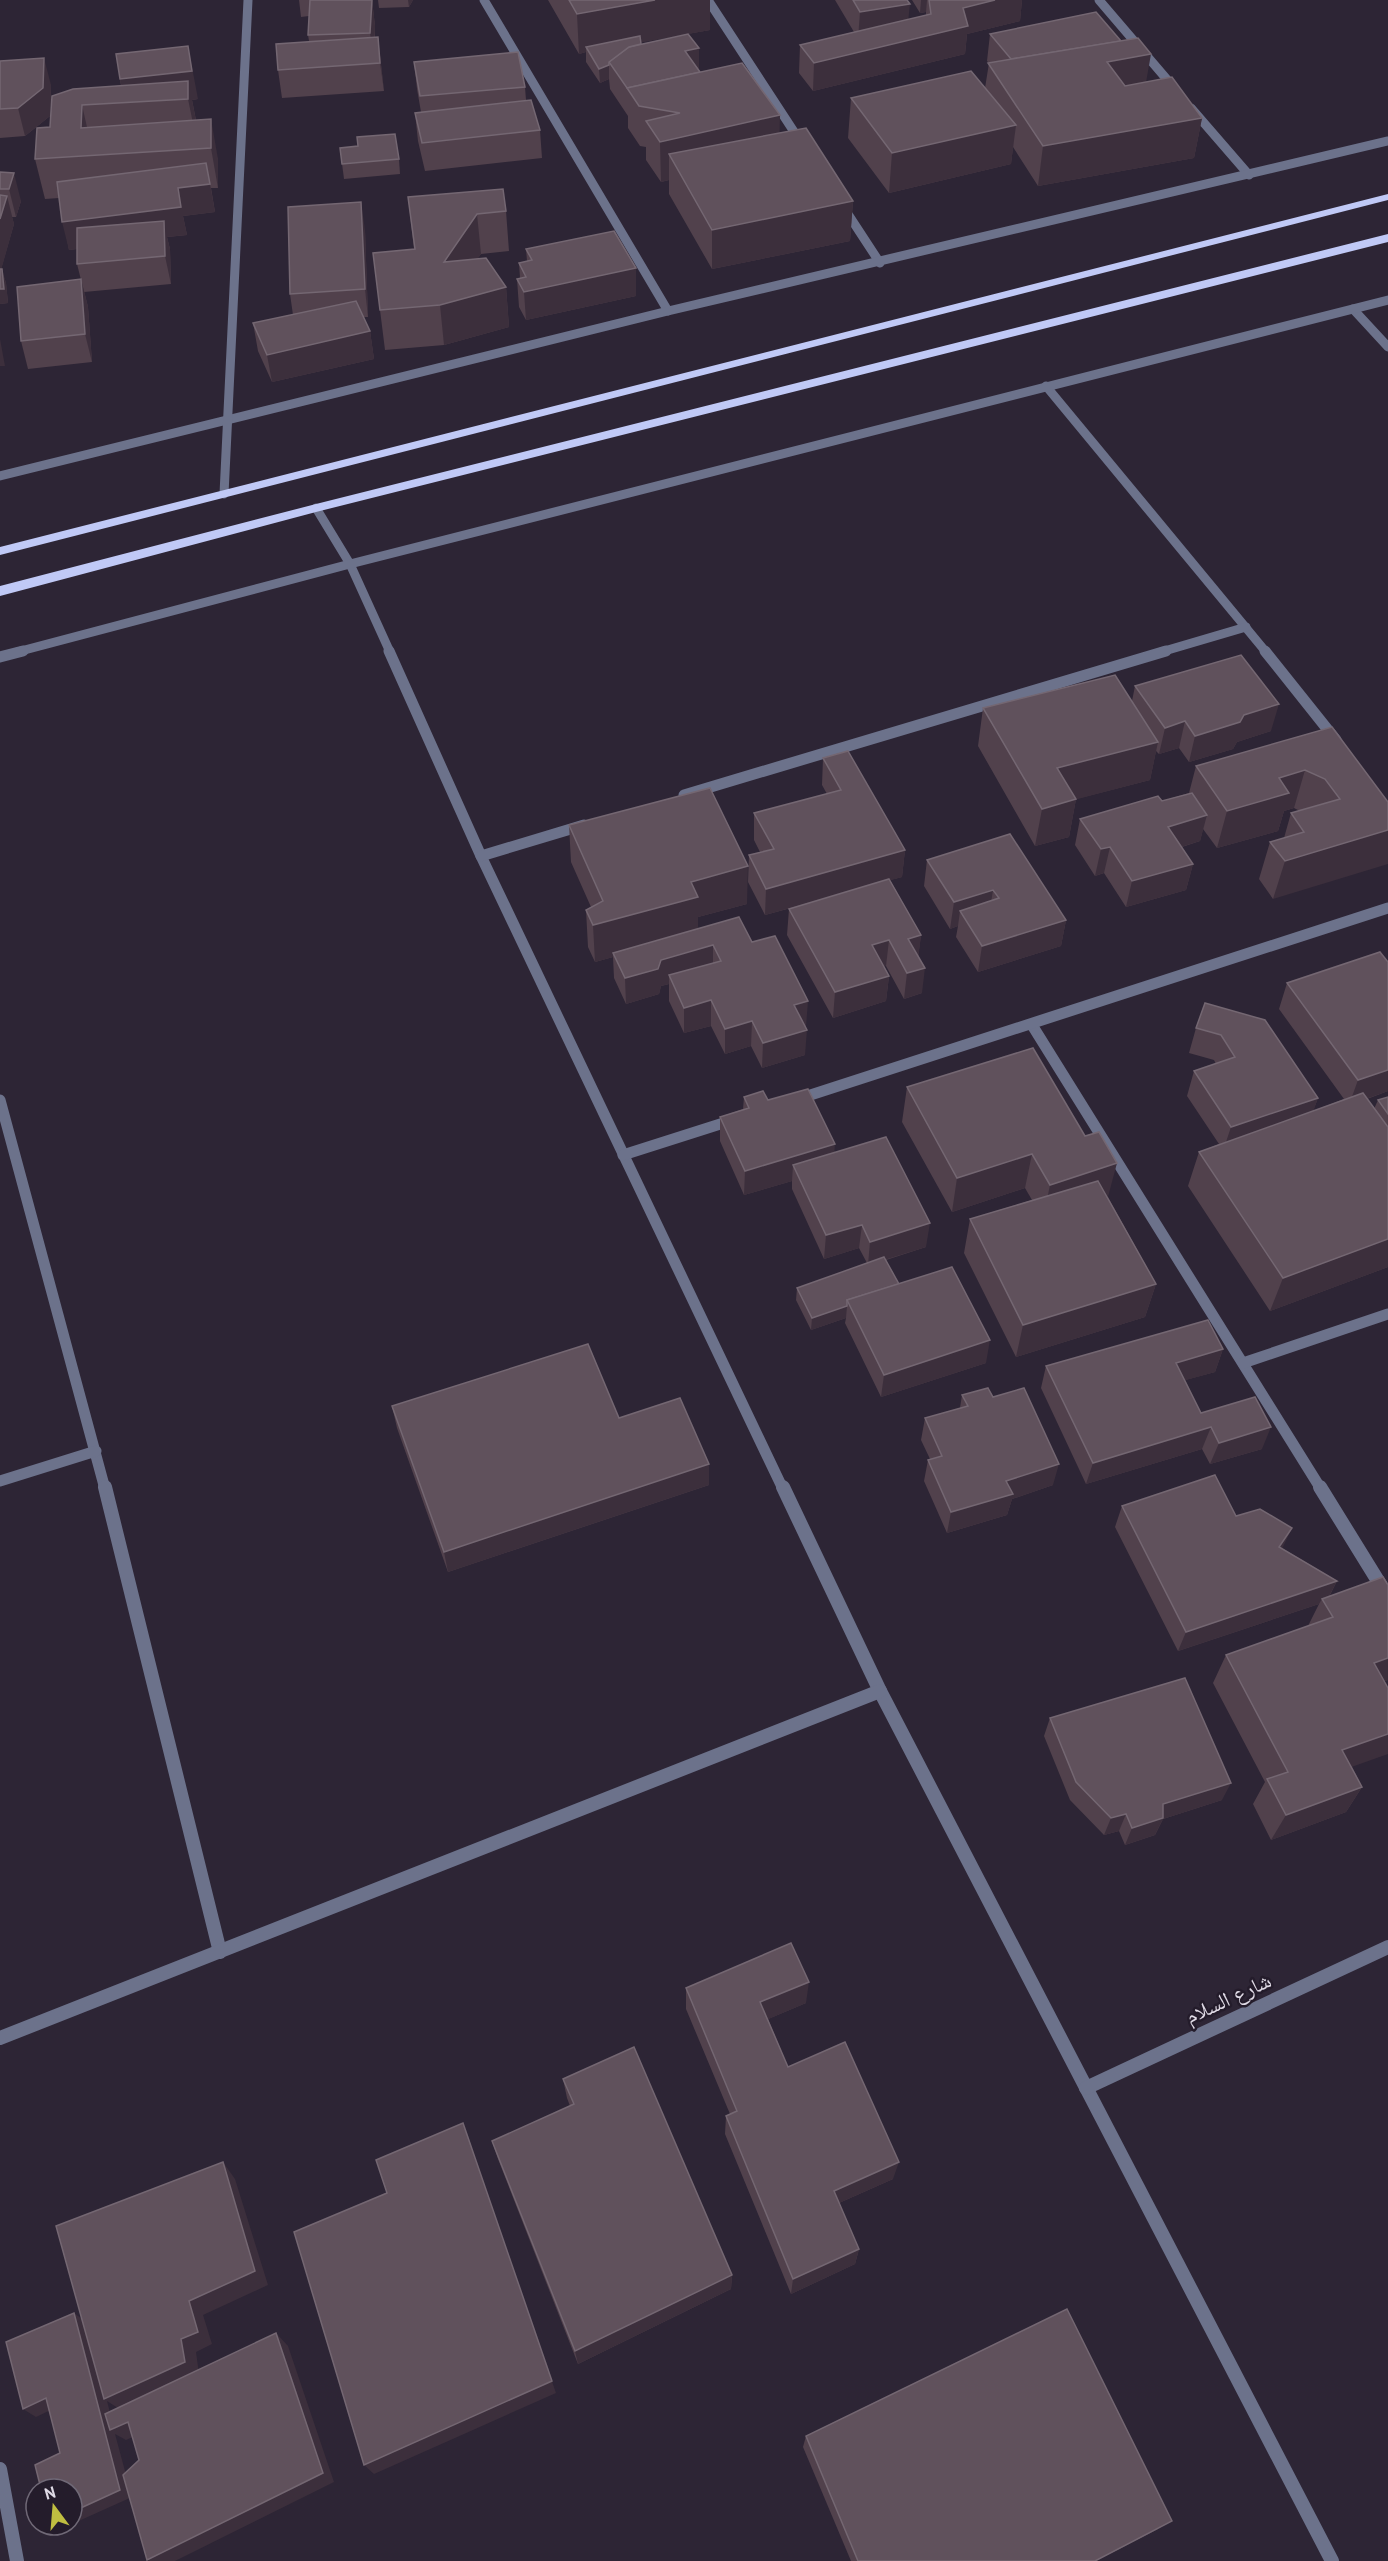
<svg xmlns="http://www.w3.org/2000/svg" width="1388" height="2561" font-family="'PT Sans','Noto Naskh Arabic',sans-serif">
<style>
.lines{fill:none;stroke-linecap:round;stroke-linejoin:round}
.minor-far2{stroke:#6c728b;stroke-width:9}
.minor-far1{stroke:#6c728b;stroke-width:11}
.minor{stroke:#6c728b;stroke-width:14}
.trunk{fill:#c0c9f6;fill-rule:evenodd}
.wall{fill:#51414c}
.shaded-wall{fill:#3c2f3c}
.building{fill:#60515c;stroke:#746772;stroke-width:1.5}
.labels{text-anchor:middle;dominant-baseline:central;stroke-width:5;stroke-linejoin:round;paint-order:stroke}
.near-street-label{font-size:21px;fill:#e0dbe6;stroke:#241c2b}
</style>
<rect width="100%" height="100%" fill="#2d2535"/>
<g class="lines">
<!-- minor-far2 -->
<g class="minor-far2">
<polyline points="484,0 668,311"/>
<polyline points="708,0 802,144"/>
<polyline points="1099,0 1176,90"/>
<polyline points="1191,108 1249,175"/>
<polyline points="844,208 880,263"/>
<polyline points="1353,309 1388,347"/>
<polyline points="1046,386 1266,652"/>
<polyline points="0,476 668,311 1388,141"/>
<polyline points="224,494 248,0"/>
<polyline points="316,508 350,564 390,652"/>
<polyline points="17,652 350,564 1388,300"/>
<polyline points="1161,652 1246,627"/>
</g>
<!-- minor-far1 -->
<g class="minor-far1">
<polyline points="389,651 481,856 783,1489"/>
<polyline points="1265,651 1336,740"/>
<polyline points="0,657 23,651"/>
<polyline points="684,795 1166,651"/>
<polyline points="481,856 584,825"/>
<polyline points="1032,1025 1321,1489"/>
<polyline points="0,1100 105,1489"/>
<polyline points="795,1100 1388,908"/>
<polyline points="623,1155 736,1119"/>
<polyline points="1243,1363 1388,1314"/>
<polyline points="0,1481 96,1451"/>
</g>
<!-- minor -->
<g class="minor">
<polyline points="105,1487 220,1952"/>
<polyline points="783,1487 880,1691 1332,2561"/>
<polyline points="1320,1487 1388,1597"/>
<polyline points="0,2038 880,1691"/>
<polyline points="1086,2088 1388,1947"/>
<polyline points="0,2469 17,2561"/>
</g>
<!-- trunk -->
<g class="trunk">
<polygon points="1388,194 1388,200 0,555 0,547"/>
<polygon points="1388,234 1388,242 316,512 0,596 0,586 316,504"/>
</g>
</g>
<!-- wall -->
<g class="wall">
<polygon points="299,0 372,0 375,26 375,37 378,37 384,91 282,98 278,70 309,41 308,35 309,16 301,17"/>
<polygon points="378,0 413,0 409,7 379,8"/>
<polygon points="548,0 710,0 710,30 641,42 641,44 699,48 699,70 700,72 780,133 853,201 850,241 712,269 669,194 669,180 661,182 646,160 646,147 640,146 628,128 628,116 610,89 609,79 600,83 586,62 586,52 579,54"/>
<polygon points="835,0 907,0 908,20 926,15 926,12 920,13 912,0 1022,0 1020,21 967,34 965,54 813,91 799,73 800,45 854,32"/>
<polygon points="990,34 1146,82 1202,118 1194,158 1038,186 1013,147 1011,164 889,193 848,138 851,98 985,88 989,63 987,61"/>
<polygon points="0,61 51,85 50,116 25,136 0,138"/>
<polygon points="414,62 525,87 526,100 540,130 542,158 425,171 418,141 415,113 421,112 417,89"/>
<polygon points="120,79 198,99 192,100 196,120 218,159 218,188 211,188 215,212 183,216 187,235 167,237 170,249 171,284 84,292 77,264 77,249 69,250 59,198 45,199 35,159 50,127 73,89 121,86"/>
<polygon points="358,146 399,159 400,174 344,179 340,148"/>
<polygon points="0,172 21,201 16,217 12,217 14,224 1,269 6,283 8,303 0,304"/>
<polygon points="408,197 506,211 509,251 481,254 477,259 506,287 509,327 444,345 385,350 380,310 414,249"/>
<polygon points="365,230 368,317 364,317 370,331 374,359 272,382 258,351 253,323 293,315 290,294"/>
<polygon points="526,249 636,296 526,320 519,307 517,279 520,278 519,263 527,261"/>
<polygon points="81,279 88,307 92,362 28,369 21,341"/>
<polygon points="1135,686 1271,731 1237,742 1233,749 1189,762 1179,748 1159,754 1156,751 1150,780 1076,799 1069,837 1035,846 978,746 983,708 1132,701"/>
<polygon points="1332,727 1388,802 1273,899 1259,879 1270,842 1284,838 1291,813 1300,811 1294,808 1284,811 1278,831 1217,848 1203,829 1200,841 1182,847 1193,864 1186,890 1126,907 1104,873 1095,876 1075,845 1080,819 1162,801 1189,793 1196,766"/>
<polygon points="823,758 905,850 902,877 890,880 921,935 918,957 922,993 904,999 886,966 884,966 889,976 886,1001 833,1018 787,935 789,909 824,899 765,915 748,882 749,855 760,852 754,840 754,813 827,794 822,785"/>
<polygon points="569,825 747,904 698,917 698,929 752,942 806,1027 805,1027 805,1055 762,1068 751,1046 725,1054 711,1026 684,1033 669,1001 669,984 661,986 659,994 626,1004 614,978 613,957 595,962 588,947 586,910 591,907 571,862"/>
<polygon points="927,860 1066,920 1061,946 978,972 956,937 958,926 950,929 924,886"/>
<polygon points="1388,962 1388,1091 1367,1099 1374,1109 1378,1100 1388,1097 1388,1267 1270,1311 1188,1186 1199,1152 1219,1144 1187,1096 1194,1071 1216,1064 1214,1060 1189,1053 1196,1028 1205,1003 1318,1098 1313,1111 1344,1099 1279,1009 1287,983"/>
<polygon points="1033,1048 1108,1197 1156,1284 1145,1317 1016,1357 964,1253 970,1219 1032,1200 1025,1188 952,1212 902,1122 907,1087"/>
<polygon points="744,1097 768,1100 835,1152 926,1247 886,1260 899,1284 986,1363 881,1397 845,1323 846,1318 811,1330 796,1300 797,1288 867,1263 859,1248 824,1259 792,1189 792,1181 744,1195 720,1141 720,1117 743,1109"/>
<polygon points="1223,1349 1215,1372 1185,1380 1201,1413 1262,1449 1210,1464 1202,1449 1086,1484 1041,1388 1046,1366"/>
<polygon points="962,1395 993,1397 1053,1485 1012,1499 1007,1515 947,1533 924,1481 928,1460 930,1459 921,1440 925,1418 960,1408"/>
<polygon points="392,1406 619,1418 709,1485 448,1572 397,1428"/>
<polygon points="1122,1506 1236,1516 1282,1548 1337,1581 1329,1597 1388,1585 1388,1680 1384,1681 1352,1767 1362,1787 1346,1812 1271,1840 1253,1804 1265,1782 1213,1683 1226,1655 1308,1626 1319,1604 1178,1651 1115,1527"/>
<polygon points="1050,1718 1222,1800 1163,1819 1155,1835 1125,1845 1119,1831 1104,1835 1070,1800 1044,1736"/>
<polygon points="686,1988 806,2003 768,2019 788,2067 893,2179 839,2203 859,2249 855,2264 791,2294 725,2134 726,2116 730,2114 686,2009"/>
<polygon points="563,2079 732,2275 731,2289 578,2364 498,2159 492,2141 570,2106 567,2098"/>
<polygon points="806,2436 1158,2529 1096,2561 851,2561 803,2447"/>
</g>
<!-- shaded-wall -->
<g class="shaded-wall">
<polygon points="372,0 375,26 374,61 370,33"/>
<polygon points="408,0 413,0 409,7"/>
<polygon points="655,0 710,0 710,30 589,52 586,47 586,52 579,54 577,14"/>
<polygon points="921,0 927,0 926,12 920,13"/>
<polygon points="929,0 1022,0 1020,21 967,34 965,54 813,91 814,63 963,8"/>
<polygon points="910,4 907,32 858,39 860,12"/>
<polygon points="378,37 381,65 384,91 380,63"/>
<polygon points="1121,41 1151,54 1144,94 1010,91"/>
<polygon points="188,46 198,99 192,100 196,121 196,138 188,99 125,102 120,79"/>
<polygon points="699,48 699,73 685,51"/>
<polygon points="44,58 51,85 50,116 25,136 18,108"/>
<polygon points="609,65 609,79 600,83 599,69"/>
<polygon points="82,105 91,145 81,128"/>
<polygon points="780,115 779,155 669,154 669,180 661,182 660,142"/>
<polygon points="1202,118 1194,158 1038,186 1043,146"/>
<polygon points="211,119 218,159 218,188 211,148"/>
<polygon points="1016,125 1011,164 889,193 892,153"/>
<polygon points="14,173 21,201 16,217 9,189"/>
<polygon points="210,184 215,212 183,216 187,235 167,237 170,249 171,284 165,256 165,238 69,250 62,222 178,188"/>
<polygon points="7,196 14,224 0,274 0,219"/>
<polygon points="853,201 850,241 712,269 712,230"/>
<polygon points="361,202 365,230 368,317 365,289"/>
<polygon points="477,214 481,254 447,302 444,262"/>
<polygon points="636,268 636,296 526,320 524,292"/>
<polygon points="2,269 6,283 8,303 0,304 0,289"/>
<polygon points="81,279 88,307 92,362 85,334"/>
<polygon points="506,287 509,327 444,345 440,305"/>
<polygon points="370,331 374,359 272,382 267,355"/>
<polygon points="0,339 5,366 0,366"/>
<polygon points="1279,704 1271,731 1237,742 1233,749 1189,762 1195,736 1244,715"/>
<polygon points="1185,721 1179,748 1159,754 1165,728"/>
<polygon points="1158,742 1150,780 1051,806 1057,768"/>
<polygon points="1305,770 1294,808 1284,811 1278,831 1217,848 1227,811 1279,778"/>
<polygon points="1076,799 1069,837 1035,846 1042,809"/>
<polygon points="1207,815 1200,841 1162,853 1168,827"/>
<polygon points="1388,830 1388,864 1273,899 1285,861"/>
<polygon points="1110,847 1104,873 1095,876 1101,849"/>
<polygon points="905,850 902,877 765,915 766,889"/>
<polygon points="1193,864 1186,890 1126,907 1132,881"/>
<polygon points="748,866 747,904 698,917 698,934 613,953 613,957 595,962 593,925 691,882"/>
<polygon points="993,890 989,916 960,911 958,926 950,929 954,902"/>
<polygon points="1066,920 1061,946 978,972 982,946"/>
<polygon points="921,935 918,961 908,939"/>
<polygon points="889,940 886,966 869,971 872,945"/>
<polygon points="713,945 713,971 669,975 669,984 661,986 659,994 626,1004 625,978 661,960"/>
<polygon points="925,968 922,993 904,999 907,973"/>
<polygon points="889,976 886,1001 833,1018 835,992"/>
<polygon points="711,1000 711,1026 684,1033 684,1008"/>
<polygon points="808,1001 806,1027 792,1030 794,1005"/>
<polygon points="752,1021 751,1046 725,1054 725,1029"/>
<polygon points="807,1030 805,1055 762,1068 763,1043"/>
<polygon points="1388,1070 1388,1091 1349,1105 1358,1080"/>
<polygon points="1318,1098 1309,1123 1223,1151 1231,1127"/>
<polygon points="835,1144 833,1169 793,1165 792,1181 744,1195 745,1171"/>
<polygon points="1032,1154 1025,1188 952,1212 957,1178"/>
<polygon points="1117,1163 1108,1197 1043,1219 1050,1185"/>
<polygon points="930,1223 926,1247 868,1265 870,1242"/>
<polygon points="862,1225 859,1248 824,1259 826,1235"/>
<polygon points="1388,1239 1388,1267 1270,1311 1283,1278"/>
<polygon points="1156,1284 1145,1317 1016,1357 1023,1325"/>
<polygon points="847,1306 846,1318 811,1330 812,1318"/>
<polygon points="990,1340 986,1363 881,1397 884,1375"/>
<polygon points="1223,1349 1215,1372 1168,1385 1176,1363"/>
<polygon points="1211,1427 1202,1449 1086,1484 1093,1463"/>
<polygon points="1271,1427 1262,1449 1210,1464 1219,1443"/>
<polygon points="709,1464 709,1485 448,1572 444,1552"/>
<polygon points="1059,1464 1053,1485 1012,1499 1007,1515 947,1533 951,1512 1006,1481"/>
<polygon points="1292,1528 1282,1549 1279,1547"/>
<polygon points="1337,1581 1326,1602 1322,1599 1319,1604 1178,1651 1186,1632"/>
<polygon points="1388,1658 1388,1680 1357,1691 1374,1663"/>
<polygon points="1388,1734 1388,1754 1326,1776 1342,1750"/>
<polygon points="1231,1783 1222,1800 1163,1819 1155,1835 1125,1845 1132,1828 1163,1804"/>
<polygon points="1362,1787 1346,1812 1271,1840 1286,1815"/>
<polygon points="1126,1814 1119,1831 1104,1835 1111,1818"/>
<polygon points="809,1982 806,2003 759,2023 760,2002"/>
<polygon points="463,2123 556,2393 374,2474 364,2465"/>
<polygon points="223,2162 235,2179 268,2285 203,2315 212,2344 196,2352 199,2374 121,2410 107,2401 114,2428 128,2422 144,2432 126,2440 115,2434 132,2497 72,2524 74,2313 86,2322 181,2339 189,2301"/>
<polygon points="899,2162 893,2179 830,2207 834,2191"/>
<polygon points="859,2249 855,2264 791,2294 793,2279"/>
<polygon points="732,2275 731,2289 578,2364 575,2351"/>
<polygon points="276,2333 288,2346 334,2482 175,2561 150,2561 147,2560"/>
<polygon points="46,2398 59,2406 36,2417 23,2409"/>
<polygon points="56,2525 70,2525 63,2528"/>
</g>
<!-- building -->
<g class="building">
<polygon points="310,0 372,0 370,33 308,35"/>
<polygon points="569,0 655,0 577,14"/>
<polygon points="853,0 907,0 910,4 860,12"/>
<polygon points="929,0 995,0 963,8 968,26 814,63 800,45 931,14"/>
<polygon points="1096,12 1121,41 1011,59 990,34"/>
<polygon points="688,34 699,48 685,51 700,72 627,88 609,62 629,47"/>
<polygon points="640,36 641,44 629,47 609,62 609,65 599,69 586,47"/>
<polygon points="378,37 380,63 278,70 276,44"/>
<polygon points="1138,38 1151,54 1107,62 1125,86 1172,77 1202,118 1043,146 988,63"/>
<polygon points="188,46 192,71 120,79 116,54"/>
<polygon points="518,52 525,87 420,96 414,62"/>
<polygon points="44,58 43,88 18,108 0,109 0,61"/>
<polygon points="742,63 780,115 660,142 646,121 680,113 639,106 627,88"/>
<polygon points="971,71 1016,125 892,153 851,98"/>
<polygon points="188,81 188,99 82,105 81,128 211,119 211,148 35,159 37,128 50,127 52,96 73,89"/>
<polygon points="531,100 540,130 422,143 415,113"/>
<polygon points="806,128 853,201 712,230 669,154"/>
<polygon points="395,134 399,159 342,164 340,148 358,146 357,137"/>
<polygon points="206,163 210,184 178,188 181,207 62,222 57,182"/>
<polygon points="0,172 14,173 9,189 0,189"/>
<polygon points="503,189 506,211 477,214 444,262 486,258 506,287 440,305 380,310 373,253 415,249 408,197"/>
<polygon points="0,195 7,196 0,219"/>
<polygon points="361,202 365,289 290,294 288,207"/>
<polygon points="164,221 165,256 77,264 77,228"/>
<polygon points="614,231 636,268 524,292 517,279 526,277 519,263 532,260 526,249"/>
<polygon points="0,269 2,269 4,289 0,289"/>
<polygon points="81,279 85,334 21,341 17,287"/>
<polygon points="356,301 370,331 267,355 253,323"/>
<polygon points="1241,655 1279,704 1244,715 1240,722 1195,736 1185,721 1165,728 1135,686"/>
<polygon points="1115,675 1158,742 1057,768 1076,799 1042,809 983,708"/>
<polygon points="1332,727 1388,802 1388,830 1285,861 1270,842 1304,832 1291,813 1340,799 1325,779 1305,770 1279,778 1289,793 1227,811 1196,766"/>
<polygon points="848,751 905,850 766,889 749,855 774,849 754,813 841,790 823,758"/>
<polygon points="710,788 748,866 691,882 698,897 593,925 586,910 603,901 569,825"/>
<polygon points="1192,793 1207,815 1168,827 1193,864 1132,881 1110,847 1101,849 1080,819 1158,796 1162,801"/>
<polygon points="1010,834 1066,920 982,946 960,911 999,898 993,890 954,902 927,860"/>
<polygon points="889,879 921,935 908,939 925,968 907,973 889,940 872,945 889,976 835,992 789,909"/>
<polygon points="739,917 752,942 775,936 808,1001 794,1005 807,1030 763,1043 752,1021 725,1029 711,1000 684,1008 669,975 721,961 713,945 661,960 658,969 625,978 613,953"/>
<polygon points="1380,952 1388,962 1388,1070 1358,1080 1287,983"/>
<polygon points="1205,1003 1265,1020 1318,1098 1231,1127 1194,1071 1235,1057 1221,1035 1196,1028"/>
<polygon points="1033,1048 1085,1136 1099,1132 1117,1163 1050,1185 1032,1154 957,1178 907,1087"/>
<polygon points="808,1089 835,1144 745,1171 720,1117 749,1108 744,1097 763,1091 768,1100"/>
<polygon points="1363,1093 1388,1127 1388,1239 1283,1278 1199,1152"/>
<polygon points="1388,1097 1388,1114 1378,1100"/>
<polygon points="886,1137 930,1223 870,1242 862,1225 826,1235 793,1165"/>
<polygon points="1098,1181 1156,1284 1023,1325 970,1219"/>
<polygon points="884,1257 899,1284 847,1300 847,1306 812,1318 797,1288"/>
<polygon points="952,1267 990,1340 884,1375 847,1300"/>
<polygon points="1208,1320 1223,1349 1176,1363 1201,1413 1255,1397 1271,1427 1219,1443 1211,1427 1093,1463 1046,1366"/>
<polygon points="588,1344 619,1418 680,1398 709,1464 444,1552 392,1406"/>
<polygon points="988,1388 993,1397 1024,1388 1059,1464 1006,1481 1013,1494 951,1512 928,1460 942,1456 925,1418 968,1406 962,1395"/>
<polygon points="1215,1475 1236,1516 1260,1509 1292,1528 1279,1547 1337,1581 1186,1632 1122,1506"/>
<polygon points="1383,1577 1388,1585 1388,1658 1374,1663 1388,1688 1388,1734 1342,1750 1362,1787 1286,1815 1267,1779 1288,1772 1226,1655 1333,1617 1322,1599"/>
<polygon points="1185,1678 1231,1783 1163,1804 1163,1818 1132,1828 1126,1814 1111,1818 1076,1782 1050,1718"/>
<polygon points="791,1943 809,1982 760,2002 788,2067 845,2042 899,2162 834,2191 859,2249 793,2279 726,2116 737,2111 686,1988"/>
<polygon points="634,2047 732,2275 575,2351 492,2141 574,2104 563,2079"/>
<polygon points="463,2123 552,2381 364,2465 294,2232 387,2193 376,2160"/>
<polygon points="223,2162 255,2271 189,2301 198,2332 181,2339 185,2362 104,2399 56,2226"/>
<polygon points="1067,2309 1172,2521 1095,2561 858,2561 806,2436"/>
<polygon points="74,2313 120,2490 72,2512 72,2489 41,2489 35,2465 60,2453 46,2398 23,2409 6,2342"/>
<polygon points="276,2333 323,2473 147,2560 123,2475 139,2460 128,2422 110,2430 105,2414"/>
</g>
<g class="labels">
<!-- near-street labels -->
<g class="near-street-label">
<text transform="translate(1228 1998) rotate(-25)">شارع السلام</text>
</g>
</g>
<!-- north arrow -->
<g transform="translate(54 2507) rotate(344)"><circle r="28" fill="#241c2b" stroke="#6f6876" stroke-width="1.5"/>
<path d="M0-4.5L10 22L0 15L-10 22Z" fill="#c0be41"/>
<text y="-9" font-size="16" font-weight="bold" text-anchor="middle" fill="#e0dbe6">N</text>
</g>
</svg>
